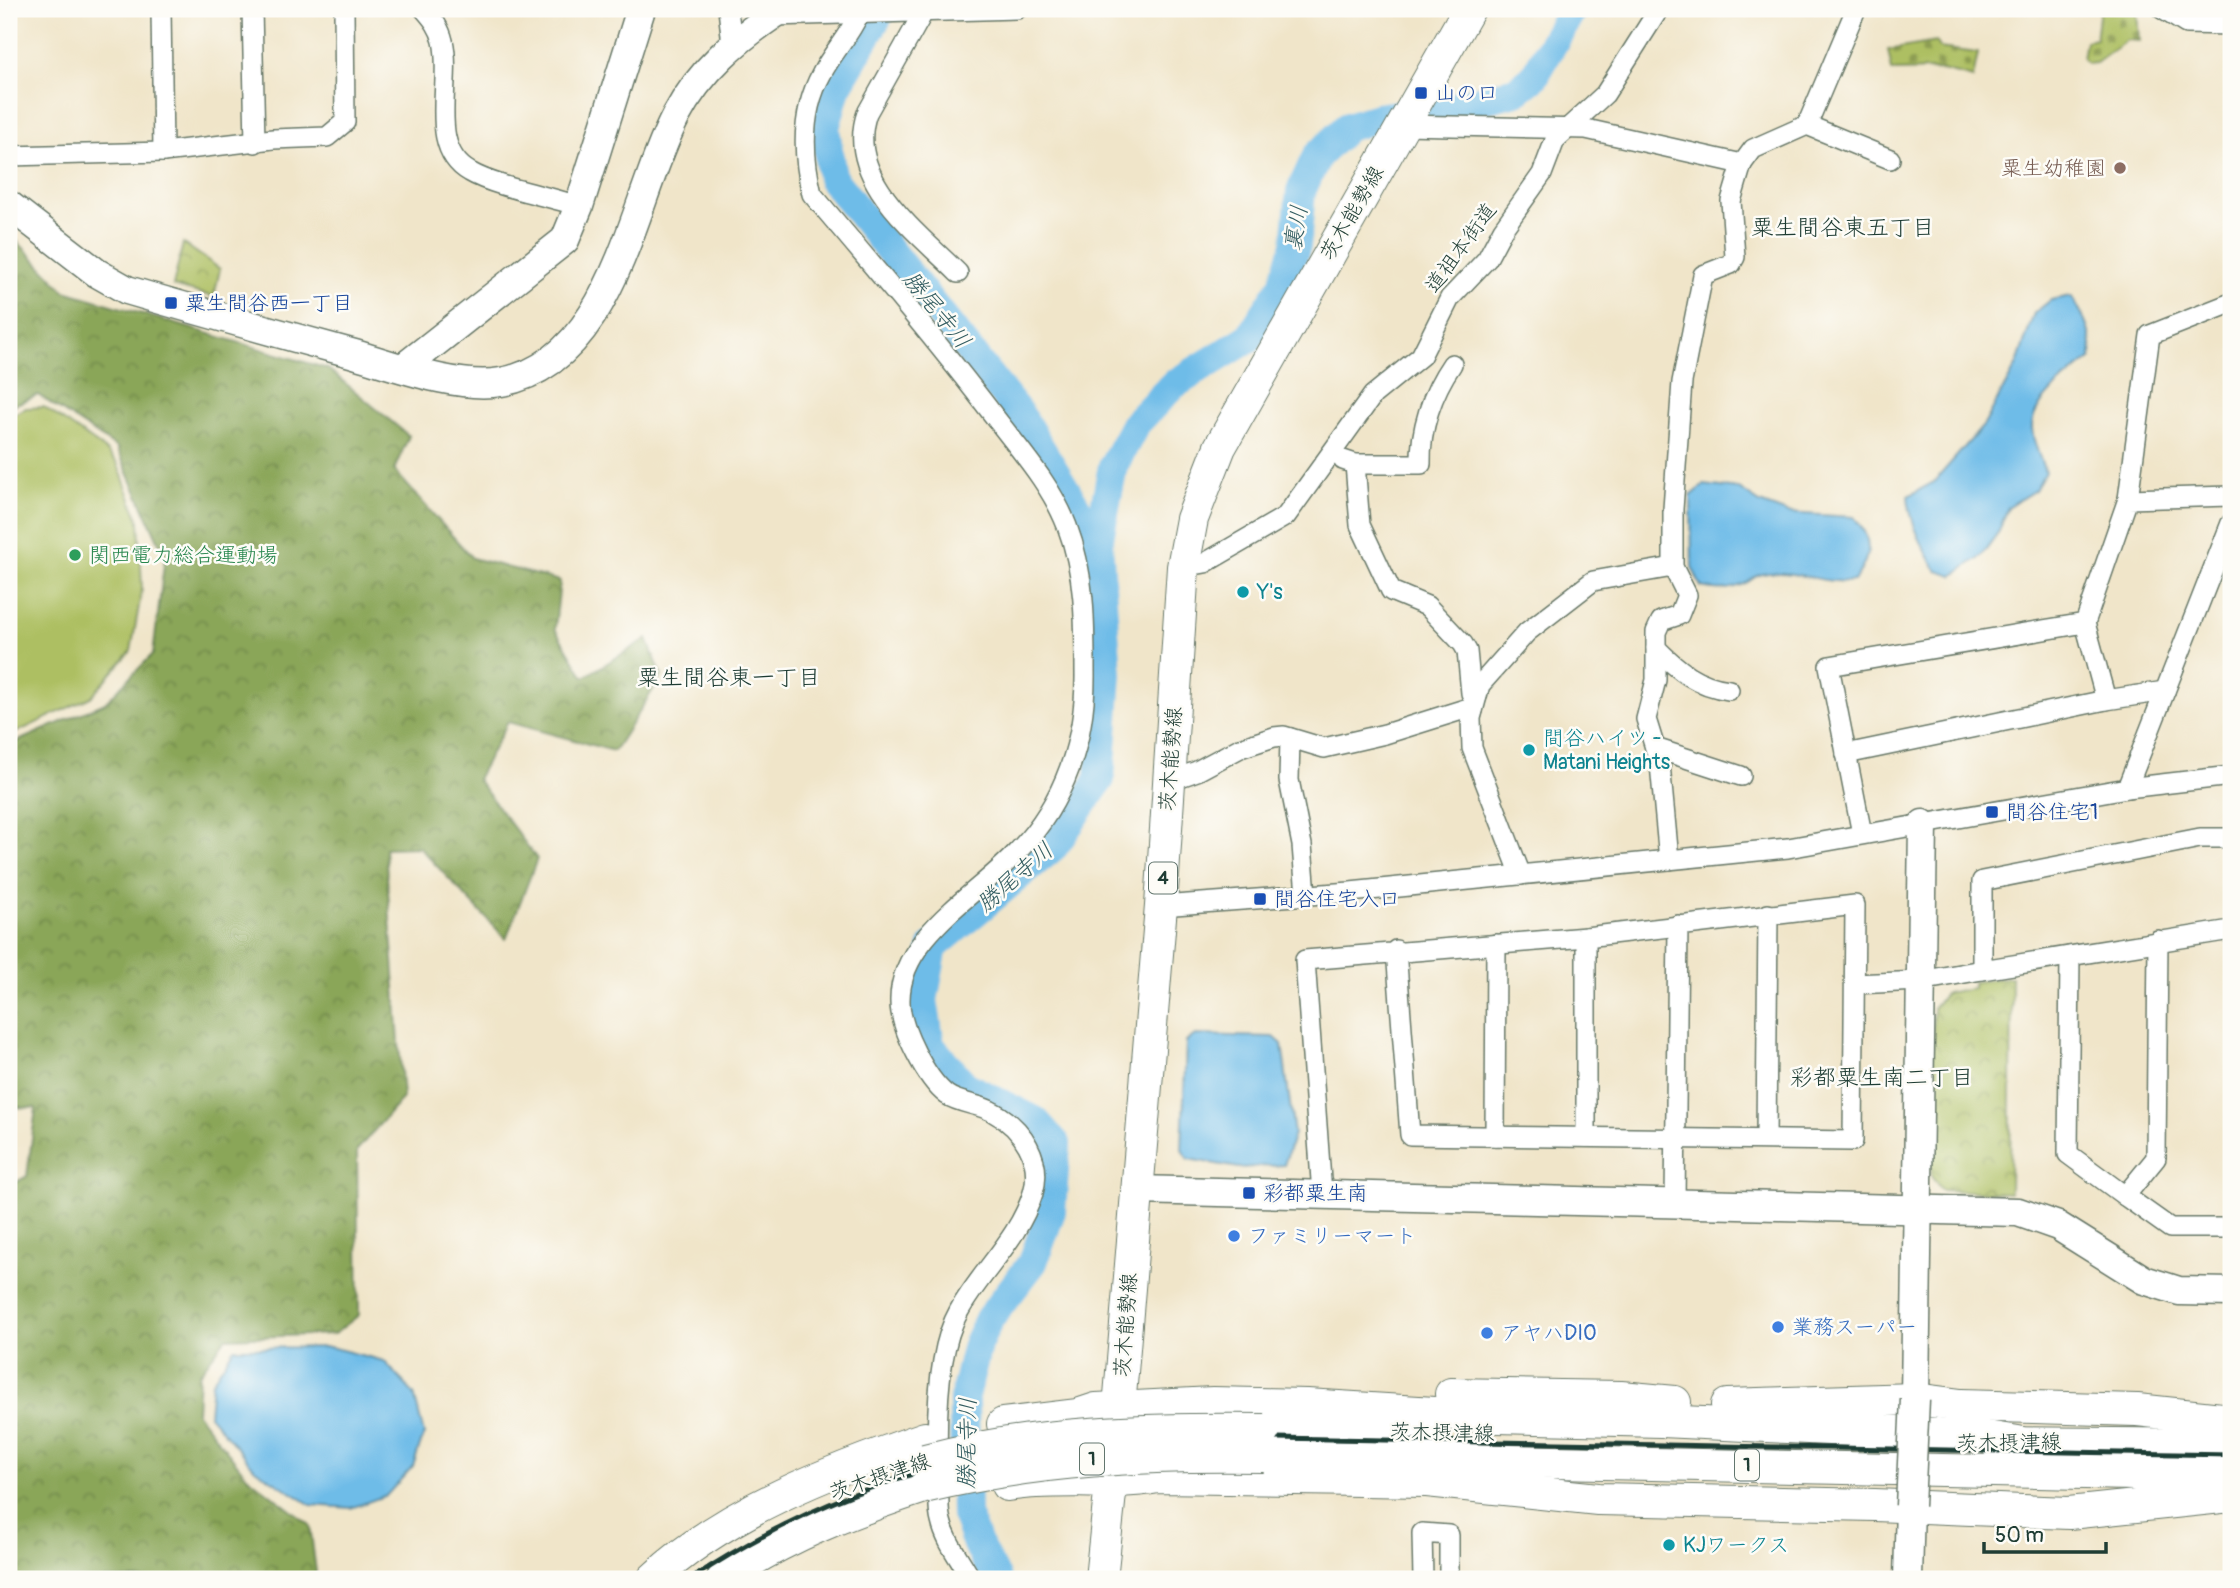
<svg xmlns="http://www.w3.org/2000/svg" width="2240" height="1588" font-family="Pangolin,'Klee One',sans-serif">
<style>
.forest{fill:url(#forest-crowns);stroke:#547246;stroke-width:2}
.cemetery{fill:url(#cemetery-stones);stroke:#667e4b;stroke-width:2}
.park{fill:url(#park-crowns);stroke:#667e4b;stroke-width:2}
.pitch{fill:#adbf62;stroke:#667e4b;stroke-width:2}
.water{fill:#6ebce8;stroke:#467c8e;stroke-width:2}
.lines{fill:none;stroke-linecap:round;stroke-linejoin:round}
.river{stroke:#6ebce8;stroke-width:30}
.street-casing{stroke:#687868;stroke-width:22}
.secondary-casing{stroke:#687868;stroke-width:31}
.primary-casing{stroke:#687868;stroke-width:34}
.street{stroke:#fff;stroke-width:19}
.secondary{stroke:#fff;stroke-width:28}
.primary{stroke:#fff;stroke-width:32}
.rail{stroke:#1f3d34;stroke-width:5}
.secondary-bridge-casing{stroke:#687868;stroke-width:31;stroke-linecap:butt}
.primary-bridge-casing{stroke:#687868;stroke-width:34;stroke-linecap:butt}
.secondary-bridge{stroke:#fff;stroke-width:28}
.primary-bridge{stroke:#fff;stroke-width:32}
.transit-dot{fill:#1a4fb4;stroke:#fdfcf7;stroke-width:2.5}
.education-dot{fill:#8d6e63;stroke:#fdfcf7;stroke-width:2.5}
.leisure-dot{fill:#2e9e5b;stroke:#fdfcf7;stroke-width:2.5}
.culture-dot{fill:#0f9aa8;stroke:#fdfcf7;stroke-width:2.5}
.shop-dot{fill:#3f7fe0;stroke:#fdfcf7;stroke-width:2.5}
.labels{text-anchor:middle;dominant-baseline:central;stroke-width:5;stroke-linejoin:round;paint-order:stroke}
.shield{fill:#fdfcf7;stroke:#62766e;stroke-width:2}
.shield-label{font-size:19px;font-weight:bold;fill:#1f3d34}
.transit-label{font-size:21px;fill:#164399;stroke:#fdfcf7;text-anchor:start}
.education-label{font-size:21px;fill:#785e54;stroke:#fdfcf7;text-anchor:end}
.street-label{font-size:21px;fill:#1f3d34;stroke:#fdfcf7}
.leisure-label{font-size:21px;fill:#27864d;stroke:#fdfcf7;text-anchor:start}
.culture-label{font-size:21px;fill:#0d838f;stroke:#fdfcf7;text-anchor:start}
.shop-label{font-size:21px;fill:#366cbe;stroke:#fdfcf7;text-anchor:start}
.neighbourhood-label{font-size:23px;fill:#1f3d34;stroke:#fdfcf7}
.water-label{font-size:23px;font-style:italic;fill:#335d61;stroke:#fdfcf7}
</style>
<defs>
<pattern id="forest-crowns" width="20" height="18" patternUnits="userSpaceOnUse" patternTransform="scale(1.75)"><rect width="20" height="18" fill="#8aa658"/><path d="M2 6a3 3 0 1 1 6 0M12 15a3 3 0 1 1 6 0" fill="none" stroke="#70884a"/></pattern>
<pattern id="cemetery-stones" width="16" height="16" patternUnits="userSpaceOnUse" patternTransform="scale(1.75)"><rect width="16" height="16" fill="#adbf62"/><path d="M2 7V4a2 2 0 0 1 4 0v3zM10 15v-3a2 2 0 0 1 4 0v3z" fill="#8c9c52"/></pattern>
<pattern id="park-crowns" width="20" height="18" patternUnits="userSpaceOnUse" patternTransform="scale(1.75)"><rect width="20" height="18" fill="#adbf62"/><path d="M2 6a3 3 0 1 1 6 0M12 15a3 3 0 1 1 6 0" fill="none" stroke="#8c9c52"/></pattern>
</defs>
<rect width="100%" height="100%" fill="#fdfcf7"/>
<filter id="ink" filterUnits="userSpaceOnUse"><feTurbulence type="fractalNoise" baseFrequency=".0143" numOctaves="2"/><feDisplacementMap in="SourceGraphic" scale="14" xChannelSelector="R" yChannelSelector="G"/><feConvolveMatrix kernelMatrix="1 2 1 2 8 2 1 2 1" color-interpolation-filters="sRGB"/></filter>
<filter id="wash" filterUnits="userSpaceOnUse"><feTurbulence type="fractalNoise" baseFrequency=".00686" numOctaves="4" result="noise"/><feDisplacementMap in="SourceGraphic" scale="28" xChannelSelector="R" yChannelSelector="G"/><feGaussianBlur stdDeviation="1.57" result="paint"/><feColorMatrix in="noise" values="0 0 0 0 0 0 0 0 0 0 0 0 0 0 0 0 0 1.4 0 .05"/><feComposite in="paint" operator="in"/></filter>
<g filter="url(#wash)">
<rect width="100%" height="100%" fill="#f0e5c9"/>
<!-- forest -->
<polygon class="forest" points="12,236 65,291 328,369 409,436 394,470 472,558 560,581 555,629 584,677 647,639 662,676 614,751 508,722 477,779 537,859 506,939 419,847 385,848 403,1098 357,1150 359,1315 334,1334 226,1338 199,1374 197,1413 247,1476 310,1525 316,1572 312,1579 9,1579 9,1186 27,1176 36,1108 9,1107 9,745 105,703 153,654 165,556 117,448 38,395 9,407 9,239"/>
<!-- cemetery -->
<g class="cemetery">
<polygon points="2100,9 2137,12 2139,41 2127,40 2096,63 2088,64 2083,59 2086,41 2096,39"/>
<polygon points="1936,42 1939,48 1978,53 1973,78 1942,70 1892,71 1888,50"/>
</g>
<!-- park -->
<g class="park">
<polygon points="183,243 220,269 214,297 173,286"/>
<polygon points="2012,977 2010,1193 1942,1190 1931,1176 1933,1008 1946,993 1973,988 1973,982"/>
</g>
<!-- pitch -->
<polygon class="pitch" points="44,407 103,448 117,462 139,521 142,589 131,651 91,697 9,736 9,416 26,408"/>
<!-- water -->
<g class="water">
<path d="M2071,296c14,22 22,36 20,63 -20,15 -60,42 -59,70 1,14 9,30 13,43l-10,18 -27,17 -9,24 -18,25 -28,20 -16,-5c-14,-24 -27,-47 -29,-75l26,-14 50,-57 33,-61 17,-51 17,-13z"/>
<path d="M1704,485l35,4 21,14 27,10 67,4c21,24 16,41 0,64 -31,4 -62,-13 -92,-7 -5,1 -10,5 -14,8 -16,9 -31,9 -47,5l-9,-20 -1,-71z"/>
<polygon points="1195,1035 1274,1037 1282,1044 1294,1134 1284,1165 1239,1168 1188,1159 1182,1150 1186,1042"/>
<polygon points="330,1347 384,1361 414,1394 424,1434 413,1466 387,1495 351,1508 311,1505 255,1469 209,1415 212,1382 234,1348"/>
</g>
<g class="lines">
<!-- river -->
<g class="river">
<polyline points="882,9 836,88 825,128 832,178 1020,415 1098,543 1107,674 1100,779 1054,846 933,947 923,1000 930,1046 965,1086 1035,1121 1056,1144 1051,1211 1033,1262 989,1319 977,1345 964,1400 966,1514 977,1544 997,1579"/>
<polyline points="1098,543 1113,466 1136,423 1173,385 1249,338 1283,285 1296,245 1301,191 1317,156 1347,127 1377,118 1453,107 1516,91 1534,77 1572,9"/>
</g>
</g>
</g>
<g filter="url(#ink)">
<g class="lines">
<defs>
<g id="street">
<polyline points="161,9 163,152"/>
<polyline points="252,9 255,143"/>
<path d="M424,9c9,10 16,19 19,32 10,41 -17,106 27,131 23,14 81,25 109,34"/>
<polyline points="728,9 732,44"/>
<polyline points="2162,9 2186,24 2231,25"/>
<path d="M923,13l-56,100c-23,65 50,119 91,160"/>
<path d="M859,14c-10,22 -26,38 -37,59 -21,38 -20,80 -10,121 62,73 124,146 182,222 26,34 58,70 73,110 18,47 18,96 18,146 1,67 -20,130 -67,179 -38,42 -120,86 -118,151 0,26 26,77 47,93 13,9 33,9 46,17 30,16 50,48 40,81 -14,46 -52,78 -74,118 -25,44 -23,127 -20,178 0,10 -1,22 2,32 5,22 20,39 30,58"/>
<polyline points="772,16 1017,9"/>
<polyline points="1403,125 1586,129 1742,164 1753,149 1807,125 1890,159"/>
<polyline points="1807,125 1856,9"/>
<polyline points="9,156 163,152 273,139 327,137 345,122 344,9"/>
<path d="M1343,460l12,4h66c-1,-35 11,-71 31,-100"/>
<polyline points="1355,464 1360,525 1391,591 1427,606 1463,644 1467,651 1471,693 1477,696"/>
<polyline points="2128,499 2150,335 2231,303"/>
<polyline points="1183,567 1205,563 1286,516 1373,395 1421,356 1450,298 1487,259 1503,229 1542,174 1555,140 1605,94 1659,9"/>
<polyline points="2085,623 2106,700 2165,691"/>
<path d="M1656,648c22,22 41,38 73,42"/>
<polyline points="1290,738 1289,780 1302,845 1306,895"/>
<polyline points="1655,748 1741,776"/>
<polyline points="1846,754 2106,700"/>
<polyline points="1169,781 1197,771 1240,748 1274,737 1284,736 1324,748 1385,734 1465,709 1473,710"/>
<polyline points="2127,788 2231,523"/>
<polyline points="1862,834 1829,666 2085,623 2128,499 2231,496"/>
<polyline points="2231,838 2200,838 1982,881 1982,970 2231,930"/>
<polyline points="1669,860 1660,764 1646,719 1656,680 1656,632 1661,621 1679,615 1687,595 1673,567 1673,509 1682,382 1703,275 1731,264 1735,257 1731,201 1742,164"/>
<polyline points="1521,875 1472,748 1471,718 1480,685 1527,632 1593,581 1673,567"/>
<polyline points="1161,906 1350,892 1788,848 2127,788 2231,776"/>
<polyline points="1586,937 1586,1137"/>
<polyline points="2070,956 2068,1154 2125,1196 2156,1158 2158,940"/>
<polyline points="1855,984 1920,981 1982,970"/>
<polyline points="1495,1136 1496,944"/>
<polyline points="1766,1139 1768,914"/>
<polyline points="1322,1194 1305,960 1586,937 1855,905 1853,1141 1410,1135 1396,950"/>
<polyline points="2125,1196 2170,1228 2231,1228"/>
<polyline points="1675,1202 1678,925"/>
<polyline points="1423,1579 1422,1533 1449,1535 1449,1579"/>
</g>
<g id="secondary">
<path d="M9,205l88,68 30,17c75,22 150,43 224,63 42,12 107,37 150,29 113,-20 130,-180 175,-266 24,-46 63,-79 106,-107"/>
<polyline points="403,368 565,240 579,206 641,9"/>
<polyline points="1136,1190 2018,1212 2058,1226 2144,1280 2179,1291 2231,1292"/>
<polyline points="1915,1399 1923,824"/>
<polyline points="1908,1579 1910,1506"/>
</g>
<g id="primary">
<polyline points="1451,1394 1621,1397 1675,1402"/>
<polyline points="1727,1405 1915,1399 1961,1405 2137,1410 2231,1420"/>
<polyline points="1003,1424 1078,1415 1096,1409 1213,1403 1307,1405 1498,1417 1661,1421 1980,1436 2018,1442"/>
<polyline points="1264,1430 1423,1433"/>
<polyline points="1996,1443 2231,1445"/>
<polyline points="1264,1456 2231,1476"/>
<path d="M1007,1485c50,-8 101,1 151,-8l269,4 171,18 277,6 194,8 162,-17"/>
<path d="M653,1579c70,-67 182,-110 272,-141"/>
<path d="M723,1579c60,-42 131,-69 201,-92"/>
<polyline points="1101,1579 1119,1408 1161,906 1183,567 1192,519 1220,447 1469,9"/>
</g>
</defs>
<!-- street casing -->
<use href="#street" class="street-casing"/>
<!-- secondary casing -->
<use href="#secondary" class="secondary-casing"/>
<!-- primary casing -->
<use href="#primary" class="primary-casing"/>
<!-- street -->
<use href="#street" class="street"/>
<!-- secondary -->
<use href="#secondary" class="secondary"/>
<!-- primary -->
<use href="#primary" class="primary"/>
<!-- rail -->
<path class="rail" d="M691,1579c169,-112 323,-141 523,-142l1017,18"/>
<defs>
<polyline id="secondary-bridge" points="1910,1506 1915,1399"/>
<g id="primary-bridge">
<path d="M925,1460c111,-29 224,-31 339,-30"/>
<path d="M924,1487c112,-27 224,-33 340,-31"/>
</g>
</defs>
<!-- secondary-bridge casing -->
<use href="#secondary-bridge" class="secondary-bridge-casing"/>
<!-- primary-bridge casing -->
<use href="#primary-bridge" class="primary-bridge-casing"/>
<!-- secondary-bridge -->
<use href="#secondary-bridge" class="secondary-bridge"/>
<!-- primary-bridge -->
<use href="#primary-bridge" class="primary-bridge"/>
</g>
</g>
<!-- markers -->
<g class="transit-dot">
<rect x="1414" y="86" width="14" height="14" rx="3.5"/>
<rect x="164" y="296" width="14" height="14" rx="3.5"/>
<rect x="1985" y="805" width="14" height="14" rx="3.5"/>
<rect x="1253" y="892" width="14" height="14" rx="3.5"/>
<rect x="1242" y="1186" width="14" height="14" rx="3.5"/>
</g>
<circle class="education-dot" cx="2120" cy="168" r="7"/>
<circle class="leisure-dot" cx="75" cy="555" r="7"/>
<g class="culture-dot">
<circle cx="1243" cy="592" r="7"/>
<circle cx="1529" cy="750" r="7"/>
<circle cx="1669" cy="1545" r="7"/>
</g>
<g class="shop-dot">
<circle cx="1234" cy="1236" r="7"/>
<circle cx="1778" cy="1327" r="7"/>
<circle cx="1487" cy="1333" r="7"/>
</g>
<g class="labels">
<!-- shield labels -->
<g class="shield">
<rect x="1149" y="862.5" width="28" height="31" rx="5"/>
<rect x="1080" y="1443.5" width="24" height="31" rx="5"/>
<rect x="1735" y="1449.5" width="24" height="31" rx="5"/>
</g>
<g class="shield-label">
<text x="1163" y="878">4</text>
<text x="1092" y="1459">1</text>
<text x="1747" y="1465">1</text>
</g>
<!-- transit labels -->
<g class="transit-label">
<text x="1435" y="93">山の口</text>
<text x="185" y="303">粟生間谷西一丁目</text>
<text x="2006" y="812">間谷住宅1</text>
<text x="1274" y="899">間谷住宅入口</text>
<text x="1263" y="1193">彩都粟生南</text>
</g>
<!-- education labels -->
<g class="education-label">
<text x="2106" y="168">粟生幼稚園</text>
</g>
<!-- street labels -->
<g class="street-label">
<text transform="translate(1352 213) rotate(-60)">茨木能勢線</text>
<text transform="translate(1461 248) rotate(-54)">道祖本街道</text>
<text transform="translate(1171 759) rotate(-86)">茨木能勢線</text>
<text transform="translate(1126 1325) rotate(-86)">茨木能勢線</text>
<text transform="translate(1442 1433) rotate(1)">茨木摂津線</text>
<text transform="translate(2009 1443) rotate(-1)">茨木摂津線</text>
<text transform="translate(880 1477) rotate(-19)">茨木摂津線</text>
</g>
<!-- leisure labels -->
<g class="leisure-label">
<text x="89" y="555">関西電力総合運動場</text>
</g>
<!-- culture labels -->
<g class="culture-label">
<text x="1257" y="592">Y's</text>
<text x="1543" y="738">間谷ハイツ -<tspan x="1543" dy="24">Matani Heights</tspan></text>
<text x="1683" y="1545">KJワークス</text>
</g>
<!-- shop labels -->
<g class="shop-label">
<text x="1248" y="1236">ファミリーマート</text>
<text x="1792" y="1327">業務スーパー</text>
<text x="1501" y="1333">アヤハDIO</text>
</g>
<!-- neighbourhood labels -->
<g class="neighbourhood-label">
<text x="1843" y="227">粟生間谷東五丁目</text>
<text x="729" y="677">粟生間谷東一丁目</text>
<text x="1882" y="1077">彩都粟生南二丁目</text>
</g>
<!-- water labels -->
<g class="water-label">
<text transform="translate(1296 228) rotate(-81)">裏川</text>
<text transform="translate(937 310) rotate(51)">勝尾寺川</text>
<text transform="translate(1015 877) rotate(-41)">勝尾寺川</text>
<text transform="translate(967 1443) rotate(-89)">勝尾寺川</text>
</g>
</g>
<!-- margin -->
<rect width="2240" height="1588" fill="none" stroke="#fdfcf7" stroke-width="35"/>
<!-- scale -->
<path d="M1984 1542v10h122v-10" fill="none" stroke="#1f3d34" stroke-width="3.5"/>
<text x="1995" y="1542" font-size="21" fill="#1f3d34" stroke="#fdfcf7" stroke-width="5" paint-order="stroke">50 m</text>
</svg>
